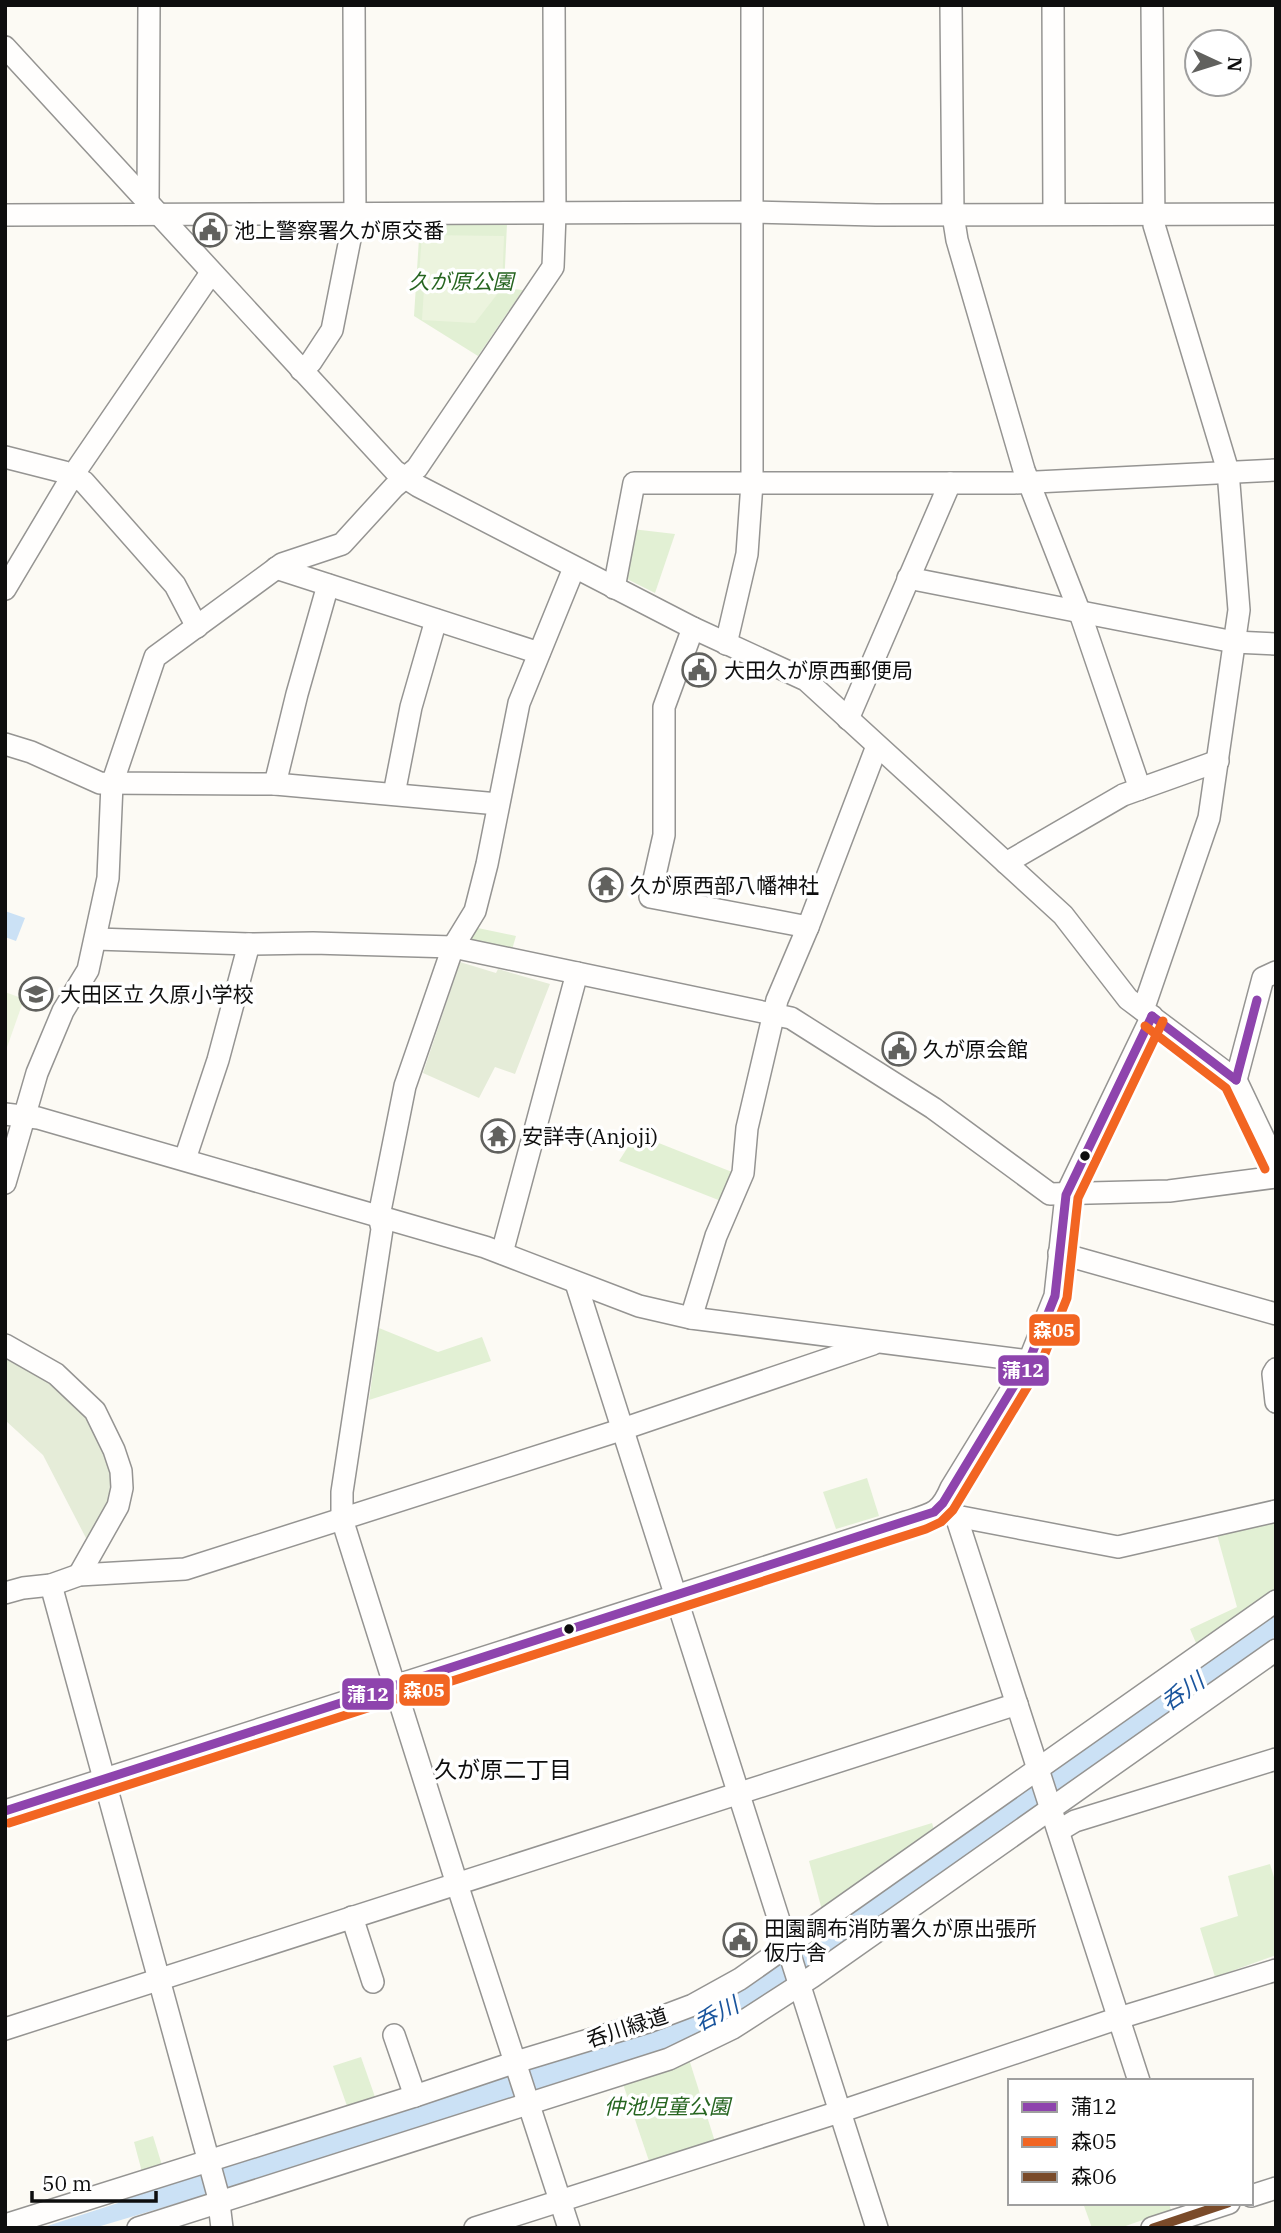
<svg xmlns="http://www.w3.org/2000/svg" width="1281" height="2233" font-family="'IBM Plex Serif','Noto Sans JP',serif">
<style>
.green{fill:#e2f0d4}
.cemetery{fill:#e5ecd8}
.pitch{fill:#ecf4de}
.water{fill:#cbe1f5}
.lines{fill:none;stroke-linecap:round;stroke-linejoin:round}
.minor-casing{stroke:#959492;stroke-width:24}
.minor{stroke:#fffefd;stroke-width:21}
.bus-1-casing{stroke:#fff;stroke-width:14}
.bus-2-casing{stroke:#fff;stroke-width:14}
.bus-3-casing{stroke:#fff;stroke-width:14}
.bus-1{stroke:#8e44ad;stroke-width:9}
.bus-2{stroke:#f26522;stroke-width:9}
.bus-3{stroke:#7a4b2a;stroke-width:9}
.bus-dot{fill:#0e0e0e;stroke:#fff;stroke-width:2.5}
.labels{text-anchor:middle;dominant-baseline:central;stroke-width:7;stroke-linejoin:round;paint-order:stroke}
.poi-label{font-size:21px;fill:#0e0e0e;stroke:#fff;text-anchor:start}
.park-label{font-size:21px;font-style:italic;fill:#266520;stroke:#fff}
.street-label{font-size:21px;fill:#0e0e0e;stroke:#fff}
.water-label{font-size:23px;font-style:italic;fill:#1a559d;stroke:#fff}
.neighbourhood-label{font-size:23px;fill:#0e0e0e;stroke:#fff}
.line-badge{stroke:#fff;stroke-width:2.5}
.badge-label{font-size:19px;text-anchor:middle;font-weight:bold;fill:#fff}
</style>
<rect width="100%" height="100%" fill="#fcfaf4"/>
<!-- green -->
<g class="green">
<polygon points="420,223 507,224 504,288 523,290 478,356 414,316"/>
<polygon points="632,529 675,534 655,593 623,577"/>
<polygon points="473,927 516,936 511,953 467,939"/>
<polygon points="641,1136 732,1172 721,1201 619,1161 633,1139"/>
<polygon points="379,1328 438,1352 482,1337 491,1361 369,1400"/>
<polygon points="867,1478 879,1516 836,1529 823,1492"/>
<polygon points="1276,1518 1276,1598 1199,1650 1190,1629 1237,1607 1216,1531"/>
<polygon points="932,1823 935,1833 823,1914 809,1861"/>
<polygon points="1270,1864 1276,1884 1276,1955 1215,1977 1200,1928 1238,1916 1228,1876"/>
<polygon points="361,2057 375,2097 347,2106 333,2066"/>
<polygon points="689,2059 716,2145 650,2164 622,2081"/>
<polygon points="153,2136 162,2165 142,2172 134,2142"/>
<polygon points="1083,2203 1169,2203 1171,2210 1120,2228 1092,2228"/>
</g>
<!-- cemetery -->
<g class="cemetery">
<polygon points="460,962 496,973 498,969 550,984 515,1074 495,1067 479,1098 423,1073"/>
<polygon points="5,1359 54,1383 88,1416 111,1467 109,1503 87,1540 43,1455 5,1420"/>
</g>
<!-- pitch -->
<g class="pitch">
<polygon points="422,235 504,236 502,288 475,323 422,320 424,289 418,289"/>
<polygon points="5,992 24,999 5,1053"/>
</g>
<!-- water -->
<g class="water">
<polygon points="5,911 25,918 16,941 5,937"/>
<polygon points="1276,1605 1276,1636 1044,1807 727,2026 672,2048 426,2129 94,2228 41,2228 118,2203 119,2199 692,2012"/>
</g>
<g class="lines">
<defs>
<g id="minor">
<polyline points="951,5 953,215 957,240 1024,470 1080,613 1140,789"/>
<polyline points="1053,5 1054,214"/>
<polyline points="5,47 395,471 418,486 693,628 806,680 1063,915 1128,999 1236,1080 1276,1164"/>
<polyline points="148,204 149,5"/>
<polyline points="5,215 754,212 876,215 1276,214"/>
<polyline points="301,370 311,362 332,330 355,214 354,5"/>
<polyline points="5,457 64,472 84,482 175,585 197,627"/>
<polyline points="276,568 539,653"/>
<polyline points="908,578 1234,642 1276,644"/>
<polyline points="614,588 634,483 1014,483 1276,470"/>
<polyline points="5,589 73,475 211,273"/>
<polyline points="693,628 664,707 664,835 650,897 808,927"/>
<polyline points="726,644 747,554 752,483 752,5"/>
<polyline points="848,719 950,483"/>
<polyline points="5,744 31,752 100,783 275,784 498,804"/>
<polyline points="275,784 297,694 328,585"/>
<polyline points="394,794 411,707 436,620"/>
<polyline points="1006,863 1123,795 1218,761"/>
<polyline points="96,939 249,944 313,943 453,947 791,1018 933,1108 1050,1194 1169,1191 1276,1177"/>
<polyline points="1143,1010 1209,818 1239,610 1228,471 1154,225 1152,5"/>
<polyline points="1236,1080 1263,978 1276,972"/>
<polyline points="5,1114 38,1118 485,1247 639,1306 691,1318 1029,1361"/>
<polyline points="185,1159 218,1060 249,944"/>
<polyline points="5,1183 37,1073 63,1011 88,970 108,878 112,784 155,657 282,564 342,544 394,487 417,468 553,267 555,214 554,5"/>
<polyline points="502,1253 577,973"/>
<polyline points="1059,1253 1276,1314"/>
<polyline points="576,1283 877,2228"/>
<polyline points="691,1318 716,1236 743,1173 747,1128 777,1000 808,927 877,746"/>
<polyline points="5,1345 56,1374 95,1411 114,1450 121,1471 122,1488 118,1506 79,1575"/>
<polyline points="1276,1369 1273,1374 1276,1402"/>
<polyline points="943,1507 956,1516 1139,2081"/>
<polyline points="956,1516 1118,1547 1276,1511"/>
<polyline points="51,1585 218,2195 222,2228"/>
<polyline points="5,1593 23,1588 51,1585 79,1575 185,1569 611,1433 873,1344"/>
<path d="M5,1811l901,-289c26,-8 34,-8 45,-34l78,-127 26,-65 11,-101 86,-179"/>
<polyline points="1060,1830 1075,1821 1276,1759"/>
<polyline points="352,1917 373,1982"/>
<polyline points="5,2029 1017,1704"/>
<polyline points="394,2035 415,2096"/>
<polyline points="1251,2196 1276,2188"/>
<polyline points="5,2225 415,2096 516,2062 648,2022 693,2005 740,1979 1276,1601"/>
<polyline points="138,2228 669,2059 733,2028 812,1977 1276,1650"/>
<polyline points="475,2228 839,2112 1119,2018 1276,1970"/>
<polyline points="569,2228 457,1884 342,1519 342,1492 382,1229 379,1216 405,1086 453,947 475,911 487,864 519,703 574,568"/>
<polyline points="1152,2228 1229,2203"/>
</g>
</defs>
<!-- minor casing -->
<use href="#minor" class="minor-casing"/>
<!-- minor -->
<use href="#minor" class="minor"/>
<defs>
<g id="bus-1">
<polyline points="1152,1016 1236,1080"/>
<polyline points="1236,1080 1257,1000"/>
<polyline points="5,1811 934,1512 943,1503 1029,1361 1055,1296 1066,1195 1152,1016"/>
</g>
<g id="bus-2">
<polyline points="1145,1026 1226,1088 1265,1169"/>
<polyline points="9,1823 926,1529 941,1522 953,1510 1040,1366 1067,1298 1078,1198 1163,1021"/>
</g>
<polyline id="bus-3" points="1153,2228 1228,2203"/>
</defs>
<!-- bus-1 casing -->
<use href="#bus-1" class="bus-1-casing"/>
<!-- bus-2 casing -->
<use href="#bus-2" class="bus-2-casing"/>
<!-- bus-3 casing -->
<use href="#bus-3" class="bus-3-casing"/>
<!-- bus-1 -->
<use href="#bus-1" class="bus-1"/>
<!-- bus-2 -->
<use href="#bus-2" class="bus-2"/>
<!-- bus-3 -->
<use href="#bus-3" class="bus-3"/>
</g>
<!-- icons -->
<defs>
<symbol id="civic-ring" viewBox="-11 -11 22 22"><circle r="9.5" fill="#fff" stroke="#61615e" stroke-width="1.5"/><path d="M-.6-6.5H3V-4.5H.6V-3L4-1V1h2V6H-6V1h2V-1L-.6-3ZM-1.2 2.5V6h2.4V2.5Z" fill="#61615e"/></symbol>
<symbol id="temple-ring" viewBox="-11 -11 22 22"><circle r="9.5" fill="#fff" stroke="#61615e" stroke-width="1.5"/><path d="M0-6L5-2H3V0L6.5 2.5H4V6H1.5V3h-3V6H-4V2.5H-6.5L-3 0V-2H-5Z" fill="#61615e"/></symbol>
<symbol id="school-ring" viewBox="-11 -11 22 22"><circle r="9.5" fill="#fff" stroke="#61615e" stroke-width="1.5"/><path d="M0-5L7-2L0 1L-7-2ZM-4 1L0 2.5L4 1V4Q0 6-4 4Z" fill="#61615e"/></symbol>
</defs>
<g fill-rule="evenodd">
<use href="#civic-ring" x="191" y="211" width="38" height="38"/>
<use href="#civic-ring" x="680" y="651" width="38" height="38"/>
<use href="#temple-ring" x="587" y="866" width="38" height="38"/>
<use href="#school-ring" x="17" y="975" width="38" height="38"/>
<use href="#civic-ring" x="880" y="1030" width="38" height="38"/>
<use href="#temple-ring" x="479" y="1117" width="38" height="38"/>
<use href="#civic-ring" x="721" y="1921" width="38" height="38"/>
</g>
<!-- markers -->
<g class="bus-dot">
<circle cx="1085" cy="1156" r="6"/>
<circle cx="569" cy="1629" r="6"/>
</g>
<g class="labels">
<!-- poi labels -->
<g class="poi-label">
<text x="234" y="230">池上警察署久が原交番</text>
<text x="724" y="670">大田久が原西郵便局</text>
<text x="630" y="885">久が原西部八幡神社</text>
<text x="60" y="994">大田区立 久原小学校</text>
<text x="923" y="1049">久が原会館</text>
<text x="522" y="1136">安詳寺(Anjoji)</text>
<text x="764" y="1928">田園調布消防署久が原出張所<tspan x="764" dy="24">仮庁舎</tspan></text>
</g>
<!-- park labels -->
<g class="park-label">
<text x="461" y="281">久が原公園</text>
<text x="667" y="2106">仲池児童公園</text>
</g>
<!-- street labels -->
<g class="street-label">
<text transform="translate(627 2027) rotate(-18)">呑川緑道</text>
</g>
<!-- water labels -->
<g class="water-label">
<text transform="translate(1182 1691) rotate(-35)">呑川</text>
<text transform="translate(716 2013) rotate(-27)">呑川</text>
</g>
<!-- neighbourhood labels -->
<g class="neighbourhood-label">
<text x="503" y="1769">久が原二丁目</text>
</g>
</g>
<g class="line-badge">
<rect x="1028" y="1313" width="53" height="34" rx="7" fill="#f26522"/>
<rect x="997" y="1354" width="53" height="33" rx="7" fill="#8e44ad"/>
<rect x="398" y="1673" width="53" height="34" rx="7" fill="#f26522"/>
<rect x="341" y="1677" width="54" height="34" rx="7" fill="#8e44ad"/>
</g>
<g class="badge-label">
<text x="1054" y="1337">森05</text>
<text x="1023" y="1377">蒲12</text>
<text x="424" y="1697">森05</text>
<text x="368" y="1701">蒲12</text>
</g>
<!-- border -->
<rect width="1281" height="2233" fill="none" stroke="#0e0e0e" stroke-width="14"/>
<!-- legend -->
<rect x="1008" y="2079" width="245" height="126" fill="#ffffff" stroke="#9f9f9f" stroke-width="2"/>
<rect x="1022" y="2102" width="35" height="10" fill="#8e44ad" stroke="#9f9f9f" stroke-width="2"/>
<text x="1071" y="2114" font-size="21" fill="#0e0e0e">蒲12</text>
<rect x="1022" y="2137" width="35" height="10" fill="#f26522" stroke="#9f9f9f" stroke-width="2"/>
<text x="1071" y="2149" font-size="21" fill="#0e0e0e">森05</text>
<rect x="1022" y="2172" width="35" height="10" fill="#7a4b2a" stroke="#9f9f9f" stroke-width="2"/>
<text x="1071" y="2184" font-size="21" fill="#0e0e0e">森06</text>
<!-- north arrow -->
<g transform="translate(1218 63) rotate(94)"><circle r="33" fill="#ffffff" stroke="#9f9f9f" stroke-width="2"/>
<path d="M0-5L12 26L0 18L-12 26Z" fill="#61615e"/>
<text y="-10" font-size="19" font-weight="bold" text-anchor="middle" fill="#0e0e0e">N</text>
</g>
<!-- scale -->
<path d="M32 2191v10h124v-10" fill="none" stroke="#0e0e0e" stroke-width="3.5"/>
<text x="42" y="2191" font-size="21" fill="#0e0e0e" stroke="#ffffff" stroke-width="5" paint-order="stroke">50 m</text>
</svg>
